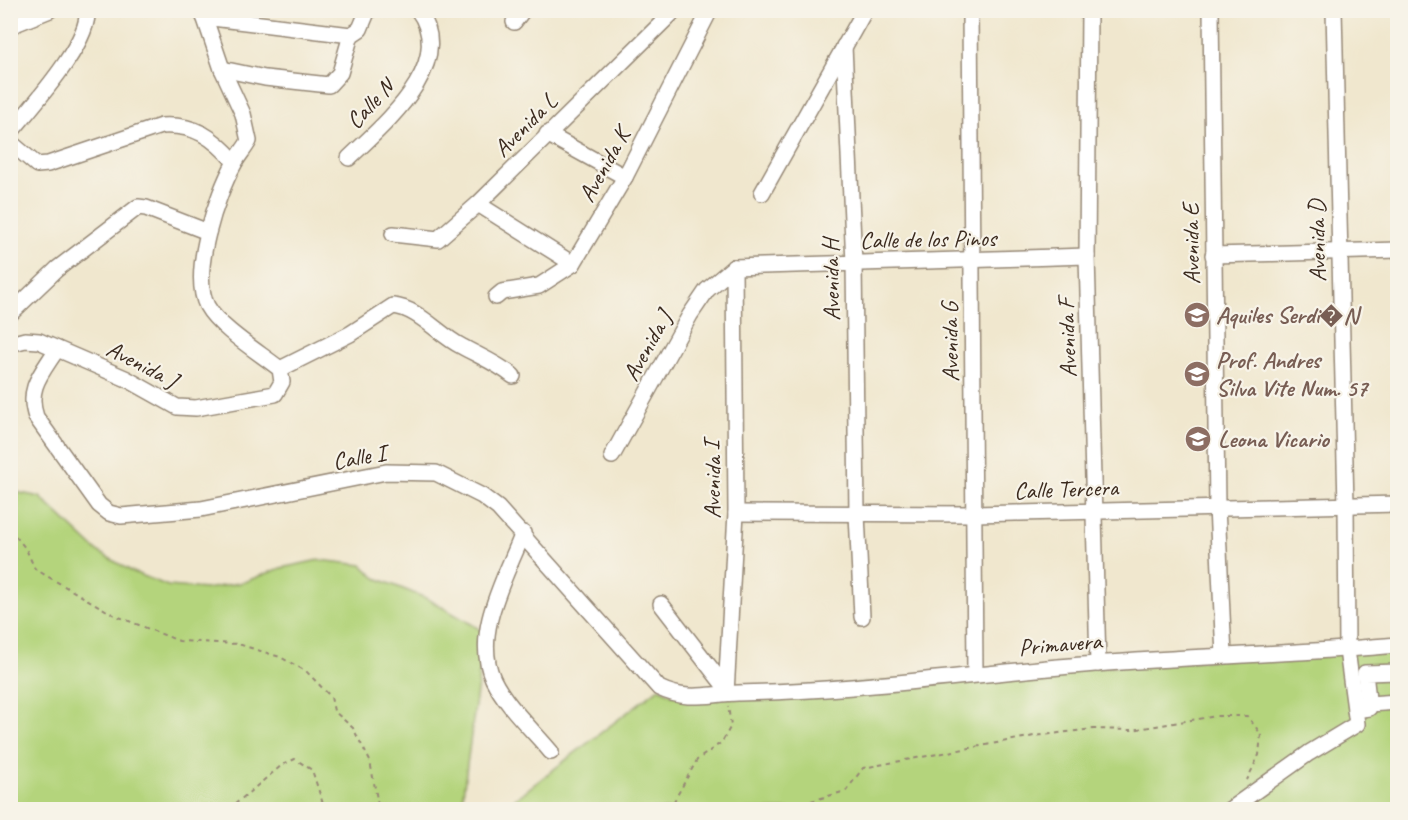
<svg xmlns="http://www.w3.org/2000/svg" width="1408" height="820" font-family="Caveat,sans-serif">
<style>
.green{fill:#b4d47b;stroke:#787f4c;stroke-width:1.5}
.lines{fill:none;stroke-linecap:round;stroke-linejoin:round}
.minor-casing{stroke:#968876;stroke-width:18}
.path{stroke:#968876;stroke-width:2;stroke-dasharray:4.5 4.5;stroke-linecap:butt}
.minor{stroke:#fff;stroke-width:15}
.labels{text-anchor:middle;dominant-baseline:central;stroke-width:4.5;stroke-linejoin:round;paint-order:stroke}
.street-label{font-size:24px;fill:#3b2a1e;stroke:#f7f3e8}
.education-label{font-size:24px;font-weight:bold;fill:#785e54;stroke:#f7f3e8;text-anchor:start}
</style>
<rect width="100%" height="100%" fill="#f7f3e8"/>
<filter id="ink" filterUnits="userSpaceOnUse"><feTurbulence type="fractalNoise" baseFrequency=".0167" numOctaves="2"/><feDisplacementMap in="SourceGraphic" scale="12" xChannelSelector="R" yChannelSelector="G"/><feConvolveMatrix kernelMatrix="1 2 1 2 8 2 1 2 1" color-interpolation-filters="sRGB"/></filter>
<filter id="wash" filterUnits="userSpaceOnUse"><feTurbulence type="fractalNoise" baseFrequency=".008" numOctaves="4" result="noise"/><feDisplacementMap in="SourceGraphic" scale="24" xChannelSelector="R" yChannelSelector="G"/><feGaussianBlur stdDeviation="1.35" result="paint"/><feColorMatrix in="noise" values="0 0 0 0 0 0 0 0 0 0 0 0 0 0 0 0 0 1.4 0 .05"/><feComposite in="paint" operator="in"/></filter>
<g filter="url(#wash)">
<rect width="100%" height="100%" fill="#f0e7ce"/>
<!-- green -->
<g class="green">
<polygon points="11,491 40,497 97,551 131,571 168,586 206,589 244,582 281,568 319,560 362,565 376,578 428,599 485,632 461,809 11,810"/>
<polygon points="1397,647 1397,809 501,810 659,688 675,696"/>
</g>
</g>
<g filter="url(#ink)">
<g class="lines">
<defs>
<g id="minor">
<polyline points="970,10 975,674"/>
<polyline points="1089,10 1087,256 1098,664"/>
<polyline points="1211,10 1217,507 1224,656"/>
<polyline points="204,17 351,35"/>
<polyline points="514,22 523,10"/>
<polyline points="10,26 50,10"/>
<polyline points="844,46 854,263 857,514 862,617"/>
<polyline points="222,69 265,78 329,85 340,73 351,35 360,29 368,10"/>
<path d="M10,133c21,-26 81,-91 77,-123"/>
<polyline points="547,134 625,177"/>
<path d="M10,142l27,23 11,-1 113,-38c34,-2 52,11 74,36"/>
<path d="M349,158c35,-34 109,-94 69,-148"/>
<polyline points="762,193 865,10"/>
<polyline points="478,204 573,264"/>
<polyline points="393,234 438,239 478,204 675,10"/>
<polyline points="1213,255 1398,250"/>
<polyline points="734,267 1087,256"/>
<polyline points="496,297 502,292 539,286 573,264 625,177 710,10"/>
<polyline points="10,314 57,269 138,207 146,208 208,232"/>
<path d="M10,344l15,-4 14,1 88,38 50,28 19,1 79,-14 7,-12 -2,-13c-20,-16 -61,-41 -73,-63 -17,-33 10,-112 27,-142 4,-8 10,-14 15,-23l-6,-27 -21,-45 -20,-59"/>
<path d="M57,349c-15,24 -31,39 -21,68l63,88 10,8 12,3 80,-7 185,-37 50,1 46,23 16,12 161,180c29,14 48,6 79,5 119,-2 238,-20 357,-29 100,-8 202,-10 303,-19"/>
<path d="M280,369l70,-35 43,-28c25,2 46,29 68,40 18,10 36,17 52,30"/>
<polyline points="612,456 690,315 707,290 734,267"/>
<polyline points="736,513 974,514 1398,504"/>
<path d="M523,533c-17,44 -51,100 -30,146 13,27 39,50 58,73"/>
<polyline points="661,604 726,688"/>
<polyline points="726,693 736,513 734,267"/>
<polyline points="1369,704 1398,702"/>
<polyline points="1355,710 1369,708 1365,673 1398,672"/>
<polyline points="1229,810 1309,753 1357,724 1347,650 1346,505 1334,10"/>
</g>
</defs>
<!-- minor casing -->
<use href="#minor" class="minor-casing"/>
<!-- path -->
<g class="path">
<polyline points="10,529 26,549 35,569 114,615 179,641 238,644 280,657 306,671 331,697 334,711 353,728 370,761 379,810"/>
<polyline points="228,810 282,765 295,759 312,770 325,810"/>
<polyline points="669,810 697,760 722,742 731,726 728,706"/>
<polyline points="796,810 804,803 846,791 863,768 1034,736 1093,729 1132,730 1216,716 1247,716 1261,734 1259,755 1247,780"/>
</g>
<!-- minor -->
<use href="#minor" class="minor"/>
</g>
</g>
<!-- icons -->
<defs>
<symbol id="school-disc" viewBox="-11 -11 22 22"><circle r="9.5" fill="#8d6e63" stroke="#f7f3e8"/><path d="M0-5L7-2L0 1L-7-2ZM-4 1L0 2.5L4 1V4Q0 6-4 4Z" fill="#fff"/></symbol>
</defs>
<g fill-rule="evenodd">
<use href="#school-disc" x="1182" y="300" width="30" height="30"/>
<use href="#school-disc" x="1182" y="359" width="30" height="30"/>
<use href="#school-disc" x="1183" y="424" width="30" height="30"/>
</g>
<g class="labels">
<!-- street labels -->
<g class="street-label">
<text transform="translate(370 104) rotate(-47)">Calle N</text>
<text transform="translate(525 125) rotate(-45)">Avenida L</text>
<text transform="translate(604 165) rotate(-61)">Avenida K</text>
<text transform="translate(928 239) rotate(-1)">Calle de los Pinos</text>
<text transform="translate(1317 241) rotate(-91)">Avenida D</text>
<text transform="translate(1191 244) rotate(-91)">Avenida E</text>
<text transform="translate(831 280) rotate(-91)">Avenida H</text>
<text transform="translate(1067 338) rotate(-92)">Avenida F</text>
<text transform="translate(950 342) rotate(-91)">Avenida G</text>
<text transform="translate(647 346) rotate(-61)">Avenida J</text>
<text transform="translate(142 364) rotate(27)">Avenida J</text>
<text transform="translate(359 457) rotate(-10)">Calle I</text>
<text transform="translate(712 480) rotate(-90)">Avenida I</text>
<text transform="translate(1066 489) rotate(-2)">Calle Tercera</text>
<text transform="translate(1060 644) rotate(-5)">Primavera</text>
</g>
<!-- education labels -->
<g class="education-label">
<text x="1216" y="315">Aquiles Serdi�N</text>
<text x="1216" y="360">Prof. Andres<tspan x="1216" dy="28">Silva Vite Num. 57</tspan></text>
<text x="1218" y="439">Leona Vicario</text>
</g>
</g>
<!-- margin -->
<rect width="1408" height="820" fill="none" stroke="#f7f3e8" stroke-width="36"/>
</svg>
